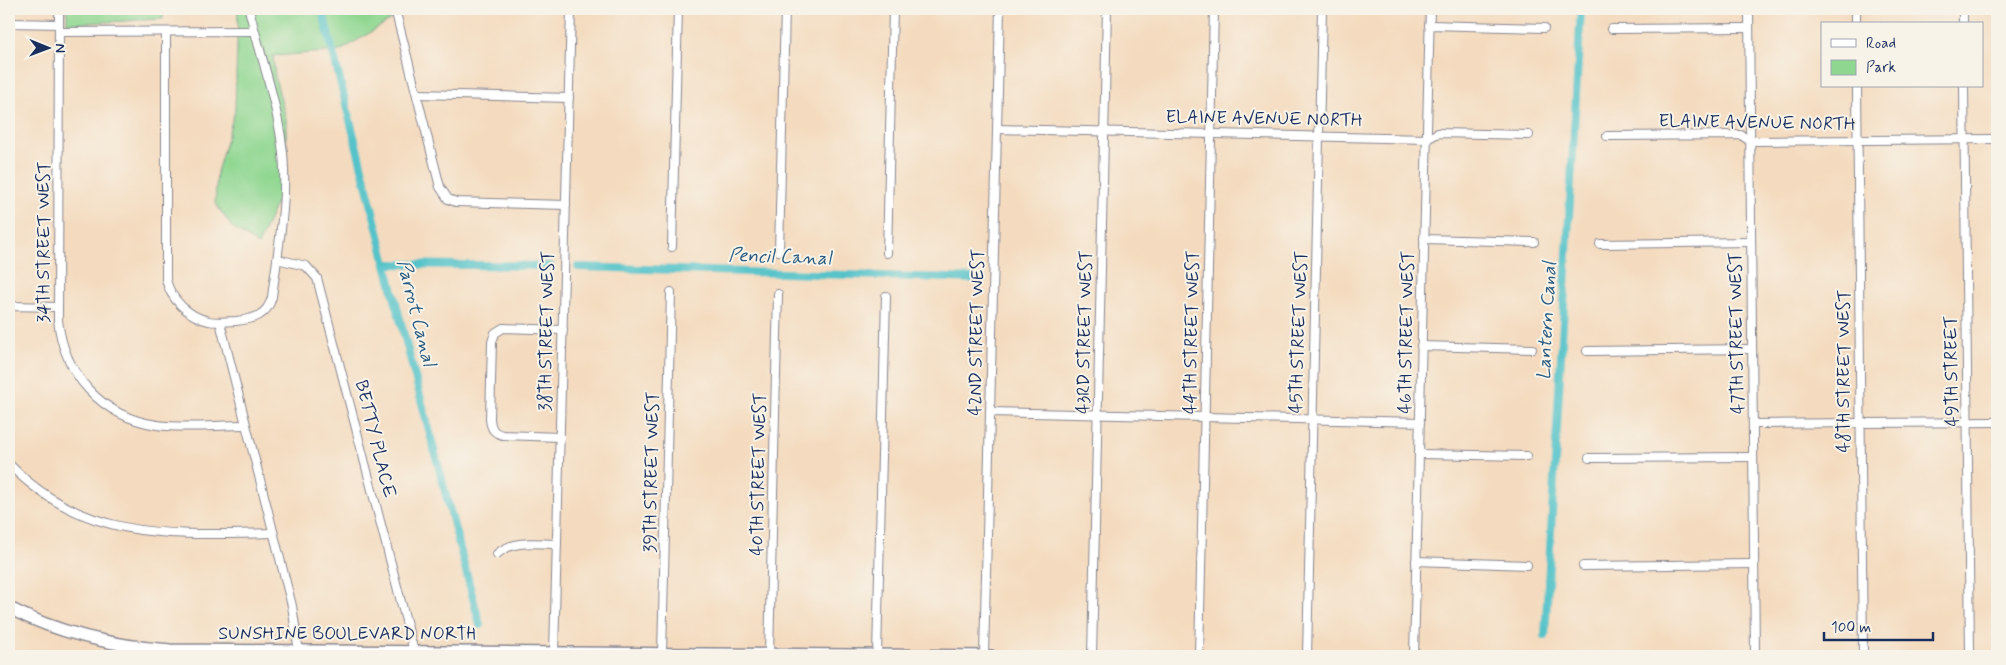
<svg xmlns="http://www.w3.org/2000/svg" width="2006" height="665" font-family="Mynerve,sans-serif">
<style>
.green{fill:#8fd791;stroke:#558378}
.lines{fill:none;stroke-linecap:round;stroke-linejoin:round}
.canal{stroke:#55c3c9;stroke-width:8}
.street-casing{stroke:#88858e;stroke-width:10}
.secondary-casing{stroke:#88858e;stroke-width:14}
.street{stroke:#fff;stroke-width:8}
.secondary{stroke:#fff;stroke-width:11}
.labels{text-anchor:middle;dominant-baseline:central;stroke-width:4;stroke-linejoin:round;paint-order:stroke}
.street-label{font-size:18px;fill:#1b2f5e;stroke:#f7f3e8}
.water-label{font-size:19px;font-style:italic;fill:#2c5b7e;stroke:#f7f3e8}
</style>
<rect width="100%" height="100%" fill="#f7f3e8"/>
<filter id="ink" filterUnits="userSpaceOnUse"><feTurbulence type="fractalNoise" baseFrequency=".02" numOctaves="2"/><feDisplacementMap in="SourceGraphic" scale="10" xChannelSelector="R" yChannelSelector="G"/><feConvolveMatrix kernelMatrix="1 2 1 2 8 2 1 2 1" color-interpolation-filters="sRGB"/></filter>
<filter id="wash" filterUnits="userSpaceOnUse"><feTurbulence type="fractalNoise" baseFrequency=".0096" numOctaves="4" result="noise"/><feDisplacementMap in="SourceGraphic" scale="20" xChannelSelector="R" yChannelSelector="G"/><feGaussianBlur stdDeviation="1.12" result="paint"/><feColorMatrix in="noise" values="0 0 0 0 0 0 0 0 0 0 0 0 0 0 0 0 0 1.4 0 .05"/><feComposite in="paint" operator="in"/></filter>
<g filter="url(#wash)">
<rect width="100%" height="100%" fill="#f4dbbf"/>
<!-- green -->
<g class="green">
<polygon points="67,9 164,9 163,19 67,24"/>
<polygon points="238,9 395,9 397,16 340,51 273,56 275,77 286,119 286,181 258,245 232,227 215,203 217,172 235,111"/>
</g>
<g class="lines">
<!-- canal -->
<g class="canal">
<polyline points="322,9 402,327 480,625"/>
<polyline points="386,264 550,266"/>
<polyline points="578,267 982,279"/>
<polyline points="1545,636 1581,9"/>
</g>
</g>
</g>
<g filter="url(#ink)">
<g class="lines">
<defs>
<g id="street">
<path d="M59,9l-1,311c6,55 44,97 99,105 29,4 59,0 88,0"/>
<polyline points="395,9 440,187 448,199 456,202 566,205"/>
<polyline points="1749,9 1755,656"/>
<polyline points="1856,9 1856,24"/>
<polyline points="1963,9 1963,24"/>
<polyline points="9,23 59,24"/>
<polyline points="1429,25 1544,28"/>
<polyline points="1612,29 1749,28"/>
<polyline points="59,32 254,31"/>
<path d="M166,33v246c4,20 23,38 43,42 8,2 18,0 27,0 18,-2 31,-5 36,-24 6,-49 17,-102 10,-152 -6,-46 -22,-91 -33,-136"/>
<polyline points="1857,86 1863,656"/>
<polyline points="1964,86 1970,656"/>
<polyline points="417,94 569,98"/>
<polyline points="997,129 1427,139 1438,133 1529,135"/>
<polyline points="1607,136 1741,135 1750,141 1997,139"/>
<polyline points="1424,239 1534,242"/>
<polyline points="1600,244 1751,242"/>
<polyline points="672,247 678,9"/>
<polyline points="779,251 785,9"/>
<polyline points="887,253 893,9"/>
<polyline points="277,259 306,266 317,278 414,652"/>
<polyline points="9,306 58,307"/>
<polyline points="220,322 292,606 299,652"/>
<polyline points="1421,346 1532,349"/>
<polyline points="1587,351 1752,349"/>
<polyline points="990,412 1420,422"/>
<polyline points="1753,424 1997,422"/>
<path d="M560,437l-57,-2c-9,-2 -12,-6 -13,-16l2,-77 3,-9 8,-5 60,2"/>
<polyline points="1419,454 1527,456"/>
<polyline points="1589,458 1753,457"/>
<path d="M9,464c75,78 164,71 264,69"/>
<path d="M497,554c17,-15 39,-10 60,-10"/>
<polyline points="1416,561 1527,565"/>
<polyline points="1583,566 1754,564"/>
<polyline points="554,653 571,9"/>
<polyline points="662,654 671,292"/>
<polyline points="769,654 778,294"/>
<polyline points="877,655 886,296"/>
<polyline points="984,656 1000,9"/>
<polyline points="1092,656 1107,9"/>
<polyline points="1199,656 1214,9"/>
<polyline points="1307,656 1322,9"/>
<polyline points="1414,656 1430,9"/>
</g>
<path id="secondary" d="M9,608c51,26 103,38 161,42l821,6"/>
</defs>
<!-- street casing -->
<use href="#street" class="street-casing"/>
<!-- secondary casing -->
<use href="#secondary" class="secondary-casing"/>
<!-- street -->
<use href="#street" class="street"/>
<!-- secondary -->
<use href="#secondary" class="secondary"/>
</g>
</g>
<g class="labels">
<!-- street labels -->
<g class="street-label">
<text transform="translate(1264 119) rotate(1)">ELAINE AVENUE NORTH</text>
<text transform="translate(1757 123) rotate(1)">ELAINE AVENUE NORTH</text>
<text transform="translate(44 242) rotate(-90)">34TH STREET WEST</text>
<text transform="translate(547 331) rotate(-89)">38TH STREET WEST</text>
<text transform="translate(977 332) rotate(-89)">42ND STREET WEST</text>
<text transform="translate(1085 332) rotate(-89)">43RD STREET WEST</text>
<text transform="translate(1192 332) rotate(-89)">44TH STREET WEST</text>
<text transform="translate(1299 332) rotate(-88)">45TH STREET WEST</text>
<text transform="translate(1407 332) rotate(-89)">46TH STREET WEST</text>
<text transform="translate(1737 333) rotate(-91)">47TH STREET WEST</text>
<text transform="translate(1844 371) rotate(-90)">48TH STREET WEST</text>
<text transform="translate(1952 371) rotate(-91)">49TH STREET</text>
<text transform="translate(375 439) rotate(76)">BETTY PLACE</text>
<text transform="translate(652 472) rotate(-89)">39TH STREET WEST</text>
<text transform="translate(759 474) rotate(-89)">40TH STREET WEST</text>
<text x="347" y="634">SUNSHINE BOULEVARD NORTH</text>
</g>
<!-- water labels -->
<g class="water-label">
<text transform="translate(780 257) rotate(2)">Pencil Canal</text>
<text transform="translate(416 313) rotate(76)">Parrot Canal</text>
<text transform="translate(1547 321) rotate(-87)">Lantern Canal</text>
</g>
</g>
<!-- margin -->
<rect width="2006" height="665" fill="none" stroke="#f7f3e8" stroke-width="30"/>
<!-- legend -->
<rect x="1821" y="22" width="162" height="65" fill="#f7f3e8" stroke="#9fa5b1"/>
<rect x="1831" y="39" width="25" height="8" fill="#ffffff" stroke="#9fa5b1"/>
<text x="1866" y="48" font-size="15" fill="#1b2f5e">Road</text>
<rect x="1831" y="60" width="25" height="15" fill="#8fd791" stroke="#9fa5b1"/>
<text x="1866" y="72" font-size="15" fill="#1b2f5e">Park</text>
<!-- north arrow -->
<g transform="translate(48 48) rotate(91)" stroke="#f7f3e8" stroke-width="4" paint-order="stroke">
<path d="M0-4L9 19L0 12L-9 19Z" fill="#1b2f5e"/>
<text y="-8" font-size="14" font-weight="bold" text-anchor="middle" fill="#1b2f5e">N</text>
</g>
<!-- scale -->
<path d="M1824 632v8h109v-8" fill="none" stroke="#1b2f5e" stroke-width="2.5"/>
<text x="1831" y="632" font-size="15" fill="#1b2f5e" stroke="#f7f3e8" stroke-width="4" paint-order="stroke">100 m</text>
</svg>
